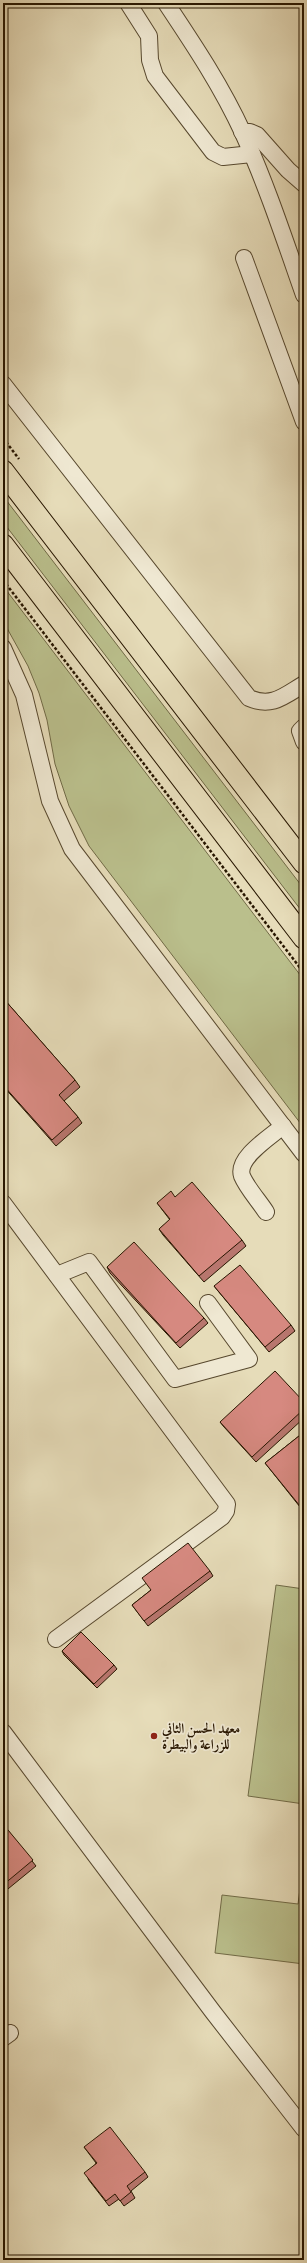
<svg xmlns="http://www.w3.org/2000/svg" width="307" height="2263" font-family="Alegreya,Amiri,serif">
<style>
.green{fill:#babf8c;stroke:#706a46}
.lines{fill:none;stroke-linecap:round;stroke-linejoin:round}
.minor-casing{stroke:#57482e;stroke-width:18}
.major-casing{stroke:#271600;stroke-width:23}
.path{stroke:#271600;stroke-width:2.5;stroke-dasharray:3 2;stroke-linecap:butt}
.minor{stroke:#efe8d2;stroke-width:16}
.major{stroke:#e6dcb9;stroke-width:21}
.wall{fill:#b8766e;stroke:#271600}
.building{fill:#d68980;stroke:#271600}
.poi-dot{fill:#8f2418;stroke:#efe8d2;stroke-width:1.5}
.labels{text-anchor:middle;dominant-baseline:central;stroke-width:3.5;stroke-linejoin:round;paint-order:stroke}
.poi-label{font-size:14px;font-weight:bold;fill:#271600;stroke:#efe8d2;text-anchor:start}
</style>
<rect width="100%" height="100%" fill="#e6dcb9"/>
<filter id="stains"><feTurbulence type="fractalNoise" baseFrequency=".005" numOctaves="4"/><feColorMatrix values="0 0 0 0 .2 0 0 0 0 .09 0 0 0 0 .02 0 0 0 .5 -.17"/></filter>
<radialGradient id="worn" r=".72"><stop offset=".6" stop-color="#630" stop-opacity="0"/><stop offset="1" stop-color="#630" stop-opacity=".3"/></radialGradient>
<!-- green -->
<g class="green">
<polygon points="3,496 304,889 304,914 3,522"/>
<polygon points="3,586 304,980 304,1128 89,846 69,806 55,764 47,720 39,693 28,666 3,621"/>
<polygon points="276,1585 304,1589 304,1804 248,1796"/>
<polygon points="304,1858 304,1964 215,1953 222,1895 298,1904"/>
</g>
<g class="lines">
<defs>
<g id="minor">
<polyline points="128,3 149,36 150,60 155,76 213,152 223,157 252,154"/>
<path d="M166,3c28,42 56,84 77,130 24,53 42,108 61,162"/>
<polyline points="242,132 250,132 257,135 288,170 304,184"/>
<polyline points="244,258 304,422"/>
<path d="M3,384l246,314c23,10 35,-2 55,-14"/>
<polyline points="3,648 24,695 50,801 72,849 304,1154"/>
<polyline points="304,727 300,731 304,742"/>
<polyline points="3,1203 227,1504 226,1511 222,1517 56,1639"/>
<path d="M266,1212c-7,-11 -19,-24 -24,-36 -6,-18 28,-39 41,-50"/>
<polyline points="57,1275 89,1262 175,1379 249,1359 208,1303"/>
<polyline points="3,1732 213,2012 304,2129"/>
<polyline points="3,2038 10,2033"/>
</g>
<g id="major">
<polyline points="3,471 304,863"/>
<polyline points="3,545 304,938"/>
</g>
</defs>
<!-- minor casing -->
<use href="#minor" class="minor-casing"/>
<!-- major casing -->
<use href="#major" class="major-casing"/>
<!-- path -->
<g class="path">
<polyline points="3,438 19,459"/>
<polyline points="3,580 304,973"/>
</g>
<!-- minor -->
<use href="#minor" class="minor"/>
<!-- major -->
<use href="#major" class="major"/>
</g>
<!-- wall -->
<g class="wall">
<polygon points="3,998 75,1080 80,1087 64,1101 78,1117 82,1123 56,1146 3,1086 3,1059 6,1056 3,1052"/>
<polygon points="175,1197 242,1240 246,1246 204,1282 163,1235 159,1229 170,1220 157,1203"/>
<polygon points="107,1267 204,1318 208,1323 180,1348 110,1273"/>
<polygon points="3,1274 5,1277 3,1280"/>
<polygon points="214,1286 291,1325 295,1331 269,1352 218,1291"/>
<polygon points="304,1402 304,1418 256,1462 224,1427 220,1422"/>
<polygon points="304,1432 304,1512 265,1463"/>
<polygon points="210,1571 213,1576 148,1626 132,1605 151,1590"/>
<polygon points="62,1651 114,1665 117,1669 97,1688 64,1655"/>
<polygon points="3,1824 36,1866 3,1893"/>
<polygon points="84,2147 145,2172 148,2177 131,2191 135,2198 124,2206 119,2199 109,2206 88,2179 96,2163"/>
</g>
<!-- building -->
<g class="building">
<polygon points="3,998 75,1080 59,1095 78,1117 52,1140 3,1085 3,1059 7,1055 3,1050"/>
<polygon points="192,1182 242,1240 199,1276 159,1229 170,1219 157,1203 171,1191 175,1197"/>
<polygon points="134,1242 204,1318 176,1343 107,1267"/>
<polygon points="240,1265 291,1325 265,1347 214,1286"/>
<polygon points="275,1371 304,1402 304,1409 252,1457 220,1422"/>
<polygon points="304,1432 304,1511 265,1463"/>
<polygon points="188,1543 210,1571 144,1621 132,1605 151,1590 142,1578"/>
<polygon points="81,1632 114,1665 94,1684 62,1651"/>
<polygon points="3,1824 33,1860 3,1885"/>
<polygon points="110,2127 145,2172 127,2186 131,2192 120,2201 115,2194 106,2201 84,2173 97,2163 84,2147"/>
</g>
<!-- markers -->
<circle class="poi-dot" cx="154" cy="1736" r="4"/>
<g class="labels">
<!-- poi labels -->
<g class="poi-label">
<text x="162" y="1728">معهد الحسن الثاني<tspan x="162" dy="16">للزراعة والبيطرة</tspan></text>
</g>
</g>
<!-- margin -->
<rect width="307" height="2263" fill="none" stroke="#e6dcb9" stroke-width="16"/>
<rect x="4" y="4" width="299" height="2255" fill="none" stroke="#271600" stroke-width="2"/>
<rect x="8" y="8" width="291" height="2247" fill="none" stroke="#271600"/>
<rect width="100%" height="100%" filter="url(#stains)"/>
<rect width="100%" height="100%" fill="url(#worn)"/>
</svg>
